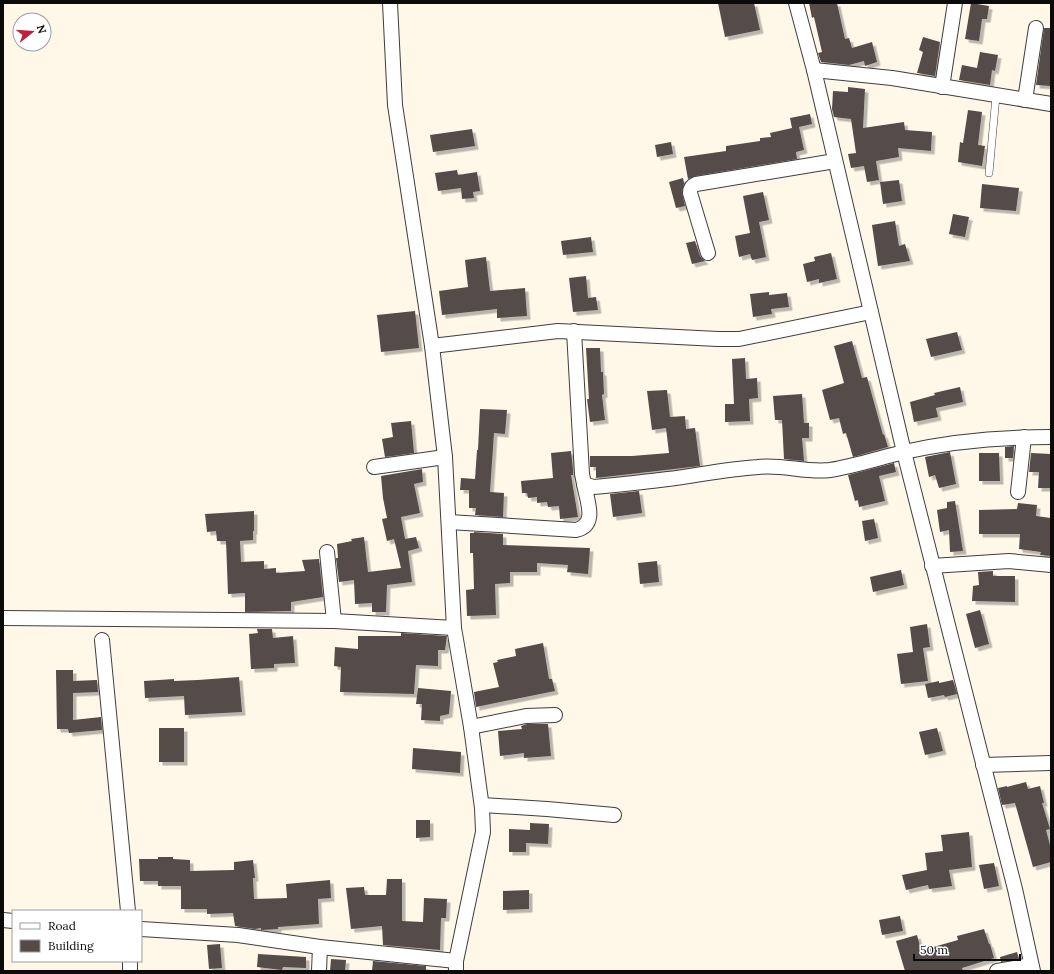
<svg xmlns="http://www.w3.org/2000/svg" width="1054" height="974" font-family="Lora,serif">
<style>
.building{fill:#544b48;filter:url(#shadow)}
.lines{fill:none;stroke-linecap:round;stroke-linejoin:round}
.service-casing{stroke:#3e3e3e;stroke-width:8}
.minor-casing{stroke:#3e3e3e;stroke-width:16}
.service{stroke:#fff;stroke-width:7}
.minor{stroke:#fff;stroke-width:14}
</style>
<defs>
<filter id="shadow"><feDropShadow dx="3.5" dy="3.5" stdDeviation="0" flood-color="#0004"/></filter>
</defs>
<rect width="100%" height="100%" fill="#fff8e9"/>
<!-- building -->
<g class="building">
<polygon points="718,3 754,3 760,30 725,37"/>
<polygon points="809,3 837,3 845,39 849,38 852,48 872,42 877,62 865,66 864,61 849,65 821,62 818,53 822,52 814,17 812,18"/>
<polygon points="971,3 989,6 987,19 982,19 979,41 965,39"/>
<polygon points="1044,28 1051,28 1051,86 1036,85"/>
<polygon points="923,37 940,42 935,76 917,73 923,52 919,50"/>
<polygon points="980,52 998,55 995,71 992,70 990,85 959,80 962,65 977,68"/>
<polygon points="848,87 865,89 863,128 904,122 905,130 932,132 931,151 898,148 899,157 876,161 879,180 867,182 864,166 851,168 848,154 856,153 851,119 834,117 832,109 833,91 848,92"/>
<polygon points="968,110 982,112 978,145 985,146 982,166 958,162 960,142 963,143"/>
<polygon points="810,114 812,124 799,127 804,150 796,152 797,159 695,176 688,179 684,157 726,151 726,146 760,141 760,138 771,137 770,133 792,128 790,118"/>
<polygon points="472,129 475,146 433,152 430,135"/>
<polygon points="671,142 673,154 657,157 655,145"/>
<polygon points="457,170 458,175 477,172 480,191 473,192 474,198 462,199 461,188 438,191 435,173"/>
<polygon points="683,178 684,183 682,193 685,206 676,208 669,182"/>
<polygon points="899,180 902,201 883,204 880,182"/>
<polygon points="982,184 1019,188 1016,211 980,208"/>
<polygon points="763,192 769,220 759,222 766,257 752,260 750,254 739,257 735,236 750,233 743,196"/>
<polygon points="953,214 969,217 965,237 949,234"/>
<polygon points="895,221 899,246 905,244 910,261 878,266 872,225"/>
<polygon points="591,237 593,252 563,255 561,241"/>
<polygon points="695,241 700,256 705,261 692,264 686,243"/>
<polygon points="831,253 837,279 819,283 819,279 807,282 803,264 815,261 814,257"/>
<polygon points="486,257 490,291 525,288 527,316 497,318 497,309 442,315 439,291 468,287 465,260"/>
<polygon points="586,276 588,298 596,297 598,310 573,312 569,278"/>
<polygon points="769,292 769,295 787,293 789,307 771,309 772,314 753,317 750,294"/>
<polygon points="415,311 419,348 381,352 377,315"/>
<polygon points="957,332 962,350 931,357 926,339"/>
<polygon points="852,341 862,378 867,377 883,435 884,434 888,447 853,457 846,433 843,434 839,418 830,420 822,390 844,383 834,346"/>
<polygon points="586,348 600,348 601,372 603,372 604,394 602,395 605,420 590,422 587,399 589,399"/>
<polygon points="745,358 746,379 757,378 758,398 749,399 750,421 725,422 725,404 734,404 732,359"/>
<polygon points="960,387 963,402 936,408 938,417 914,422 910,402 935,395 934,393"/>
<polygon points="667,390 670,417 685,416 686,429 695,428 700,466 596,478 596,467 590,467 590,456 632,456 669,453 666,428 652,430 647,391"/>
<polygon points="802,394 804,423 809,423 809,438 802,438 804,461 784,459 782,420 775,420 773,396"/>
<polygon points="480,409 507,410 505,434 494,433 490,492 504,493 503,517 475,515 476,508 469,508 469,490 460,490 461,478 475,479 477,450 478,450"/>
<polygon points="411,421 414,453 385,457 382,439 393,437 391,423"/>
<polygon points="1014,446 1013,458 1005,458 1005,447"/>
<polygon points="571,451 573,469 573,475 571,475 578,517 560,519 559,506 548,507 547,502 537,503 537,497 528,498 527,493 522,493 521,481 553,478 551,453"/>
<polygon points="950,452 956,484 939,488 935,475 929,477 925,457"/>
<polygon points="979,453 999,453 1000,481 979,481"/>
<polygon points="1031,453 1051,454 1051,488 1038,488 1039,472 1029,472"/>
<polygon points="894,463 896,472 879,476 885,501 859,507 858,500 855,501 848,475"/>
<polygon points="422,469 423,482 414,484 420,513 401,517 405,539 416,537 419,548 408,551 412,582 387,585 386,612 372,612 372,603 355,604 354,580 339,582 336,558 338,558 337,544 352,541 351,539 364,537 368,572 401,568 394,539 387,541 382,519 387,518 383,498 381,476"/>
<polygon points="639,491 642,513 613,517 610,494"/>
<polygon points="955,501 963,551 950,552 949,530 940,532 937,510 947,508 947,502"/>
<polygon points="1018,503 1037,505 1036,516 1051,518 1051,556 1040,555 1041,552 1019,549 1020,534 979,534 979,510 1017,509"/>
<polygon points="254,511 254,531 253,531 253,540 240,541 241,562 264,561 264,569 276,568 276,573 305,571 302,560 319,559 323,597 291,602 291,611 245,612 245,593 228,594 226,541 217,541 216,531 207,532 205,514"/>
<polygon points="874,519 878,538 865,541 862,521"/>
<polygon points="474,532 503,534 503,545 590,548 588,574 567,572 568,565 537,563 537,572 510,572 510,583 495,584 496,615 467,616 466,590 474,589 473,553 470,553 470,533 474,533"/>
<polygon points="657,561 659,582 640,584 638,563"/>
<polygon points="901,570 904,585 873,592 870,577"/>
<polygon points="993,571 993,576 1015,576 1015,602 972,601 973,586 979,585 978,572"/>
<polygon points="980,610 989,644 975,648 966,614"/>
<polygon points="927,624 930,647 923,648 928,681 901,684 897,654 913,652 910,627"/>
<polygon points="257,629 272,629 273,638 293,636 295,663 274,664 274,668 251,669 249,634 258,633"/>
<polygon points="401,633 447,636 445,650 438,650 438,666 416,665 414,694 340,692 341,667 334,666 335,647 358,649 358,636 401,636"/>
<polygon points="543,643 549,679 552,679 555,691 476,707 474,692 499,687 493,663 498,662 497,660 516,656 515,649"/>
<polygon points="56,670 73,670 73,681 97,680 98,692 73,693 73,720 101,717 102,730 69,733 68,729 57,729"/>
<polygon points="239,677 242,712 185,715 184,696 145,698 144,681 174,679 174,681 198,680"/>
<polygon points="953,680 957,694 945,697 944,695 928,698 925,684 939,681 939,683"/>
<polygon points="418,688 451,691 449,714 440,716 440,721 421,720 422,704 416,704"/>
<polygon points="527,724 548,724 551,756 524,758 524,753 500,756 498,731 522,729 521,726"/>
<rect x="159" y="728" width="25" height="34"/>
<polygon points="937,728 943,751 925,755 919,732"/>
<polygon points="413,748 461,752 460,773 412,769"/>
<polygon points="1026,782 1028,789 1040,786 1044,803 1042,803 1050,829 1046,830 1051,849 1051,862 1033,867 1015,803 1002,805 998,788 1007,786 1007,787"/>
<polygon points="416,820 430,820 430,837 416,838"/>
<polygon points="530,823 549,824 548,844 526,843 526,852 509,852 509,829 530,830"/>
<polygon points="969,832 972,867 949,870 952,886 929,889 928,885 906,890 902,875 927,870 925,853 943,851 941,835"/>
<polygon points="158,857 173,857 173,859 190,860 190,871 234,870 234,862 253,860 255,878 253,878 254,899 287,898 286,884 330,880 331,898 318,899 319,924 278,927 278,929 261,930 261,928 255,929 235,926 233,913 207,914 207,909 181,909 181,886 158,886 158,881 140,881 139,859 158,859"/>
<polygon points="994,863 999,886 984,889 979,865"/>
<polygon points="387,879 402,879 402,921 423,922 424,898 447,899 446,918 441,918 440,950 383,945 382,926 351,929 346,888 364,887 365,895 386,895"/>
<polygon points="529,890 529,909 503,910 503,891"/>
<polygon points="900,916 903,931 882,935 879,920"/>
<polygon points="984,929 989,944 990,944 994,958 962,968 963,971 905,971 896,941 917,935 920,946 922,946 923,950 958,940 957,936"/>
<polygon points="220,944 222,968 209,969 207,945"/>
<polygon points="1017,952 1019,959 1001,962 1000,957"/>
<polygon points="258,954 306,957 306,968 283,967 282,970 257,967"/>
<polygon points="331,959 346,960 345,971 330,971"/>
<polygon points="373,961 426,966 426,971 372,971"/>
</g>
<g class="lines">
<defs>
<polyline id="service" points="989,173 996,96"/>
<g id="minor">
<polyline points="390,3 395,105 432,346 445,457 454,628 471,727 482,808 483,832 456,961 456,971"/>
<polyline points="796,3 814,70 904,452 1015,889 1033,971"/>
<polyline points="814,70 892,78 1051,104"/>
<polyline points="942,87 955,3"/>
<polyline points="1025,100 1036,28"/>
<path d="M708,253l-18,-60c0,-5 1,-7 6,-9l139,-23"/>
<path d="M574,331l8,143 2,10 9,3c25,-2 50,-5 75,-8 30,-4 60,-10 90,-12 24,-3 48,6 72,3 25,-4 49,-12 74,-18 48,-11 98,-15 147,-15"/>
<polyline points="432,346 558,331 718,339 739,339 871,312"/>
<polyline points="374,467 445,457"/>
<polyline points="1018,492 1024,437"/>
<path d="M449,522l127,8c22,-5 11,-29 8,-46"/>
<polyline points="327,552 334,621"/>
<polyline points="932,566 1009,561 1051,565"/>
<polyline points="3,618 334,621 454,628"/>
<polyline points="102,640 128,911"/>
<polyline points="471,727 526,716 555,715"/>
<polyline points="983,765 1051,763"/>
<polyline points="482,805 547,809 614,815"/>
<polyline points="3,920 13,921"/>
<polyline points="141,929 238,935 320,947 456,961"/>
<polyline points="130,961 130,971"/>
<polyline points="319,971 320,947"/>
<polyline points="997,971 1031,965"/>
</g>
</defs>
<!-- service casing -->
<use href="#service" class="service-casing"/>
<!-- minor casing -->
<use href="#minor" class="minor-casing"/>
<!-- service -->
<use href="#service" class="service"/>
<!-- minor -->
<use href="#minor" class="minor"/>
</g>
<!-- border -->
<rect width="1054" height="974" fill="none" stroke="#0b0b0b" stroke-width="8"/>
<!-- legend -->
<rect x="12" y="910" width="130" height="52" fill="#ffffff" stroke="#9d9d9d"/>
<rect x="20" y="923" width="20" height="6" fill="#ffffff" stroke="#9d9d9d"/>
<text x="48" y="930" font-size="12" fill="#0b0b0b">Road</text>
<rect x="20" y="940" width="20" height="12" fill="#544b48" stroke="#9d9d9d"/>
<text x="48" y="950" font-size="12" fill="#0b0b0b">Building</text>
<!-- north arrow -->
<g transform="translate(32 32) rotate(73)"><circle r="19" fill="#ffffff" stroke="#9d9d9d"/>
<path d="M0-3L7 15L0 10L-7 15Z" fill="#ba243a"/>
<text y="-6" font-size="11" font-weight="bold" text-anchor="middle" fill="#0b0b0b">N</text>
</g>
<!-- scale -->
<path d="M914 954v6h106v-6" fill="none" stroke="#0b0b0b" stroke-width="2"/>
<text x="920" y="954" font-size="12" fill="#0b0b0b" stroke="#ffffff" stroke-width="3" paint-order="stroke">50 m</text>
</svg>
